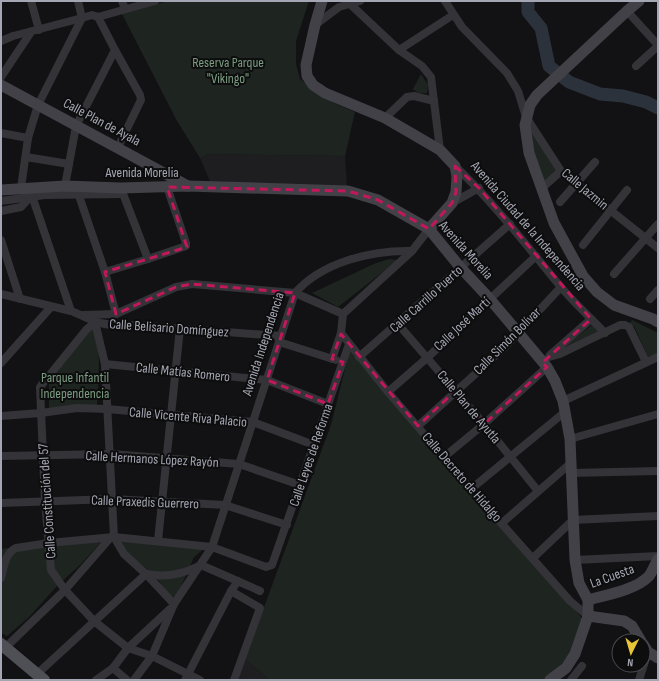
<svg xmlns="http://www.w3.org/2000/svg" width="659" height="681" font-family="'Sofia Sans Condensed',sans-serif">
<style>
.built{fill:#1e1e20}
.green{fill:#1e2520}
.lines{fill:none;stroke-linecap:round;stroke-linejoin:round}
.river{stroke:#2c323b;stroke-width:13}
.street{stroke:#333338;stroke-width:8}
.secondary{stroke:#414147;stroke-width:11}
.primary{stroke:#4f4f56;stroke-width:12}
.marked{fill:none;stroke:#c2185b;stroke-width:3;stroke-dasharray:8 5;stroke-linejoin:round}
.labels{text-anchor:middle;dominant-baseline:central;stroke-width:4;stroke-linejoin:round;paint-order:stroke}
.park-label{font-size:14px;fill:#7b9d82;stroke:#0d0d0e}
.street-label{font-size:14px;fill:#a4a6b3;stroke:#0d0d0e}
</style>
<rect width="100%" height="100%" fill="#121113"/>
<!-- built -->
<g class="built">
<polygon points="208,154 345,156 347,187 212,186 200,158"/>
<polygon points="245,659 270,680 236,680"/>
</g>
<!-- green -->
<g class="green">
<polygon points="168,1 309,1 296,41 296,64 300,79 314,90 334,103 355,112 345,156 208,154 200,158 177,121 122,14"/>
<path d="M421,74l7,11 -1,8c-6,1 -10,0 -14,-4z"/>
<polygon points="529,126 558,172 543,184 533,152"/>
<polygon points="389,259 398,260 338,307 312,293 376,263"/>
<polygon points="632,320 658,333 658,354 648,357 634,326 629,324"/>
<path d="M94,325c8,22 4,57 3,81l-48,4v-29z"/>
<polygon points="592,325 600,333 554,355"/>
<polygon points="350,349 582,618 579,641 558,669 545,680 270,680 245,659 331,425"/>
<polygon points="117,538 206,547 194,557 176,598 168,594 159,581 146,568 124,551"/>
<polygon points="103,540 80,565 58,585 29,617 7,636 1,633 1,549 18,547"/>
</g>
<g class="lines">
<!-- river -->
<polyline class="river" points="528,1 528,12 541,28 549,66 569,82 600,94 623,96 646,102 658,108"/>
<!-- street -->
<g class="street">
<polyline points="31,1 39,30"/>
<polyline points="122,1 125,9"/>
<polyline points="445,1 462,27 507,73 518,91 526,117 561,171 658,248"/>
<polyline points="349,3 399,50 422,66 431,77 440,150"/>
<polyline points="627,11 658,45"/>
<polyline points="98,17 115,50 140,95 141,100 118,147"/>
<polyline points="315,25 339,7 360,1"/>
<polyline points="1,41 13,36 82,18 92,15 98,17 155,1"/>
<polyline points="399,50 453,15"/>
<polyline points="636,66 658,46"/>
<polyline points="1,77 31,32"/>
<polyline points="385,118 407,97 414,96 434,101"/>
<polyline points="1,133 28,138"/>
<polyline points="26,157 69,164"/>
<path d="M455,166c39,37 71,79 105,120 14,17 30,31 45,47"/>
<polyline points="65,186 76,126 115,50"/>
<polyline points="29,187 71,311"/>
<polyline points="76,187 105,272 116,314"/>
<polyline points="21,188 28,138 38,105 82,18 78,1"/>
<polyline points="541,189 561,171"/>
<polyline points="122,191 148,259"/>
<polyline points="1,201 45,195 123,194"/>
<polyline points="560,202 595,162"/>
<polyline points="452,203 479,188"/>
<polyline points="1,211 21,207 31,196"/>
<polyline points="1,240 20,299"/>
<polyline points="583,245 627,190"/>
<polyline points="105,272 148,259 186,246 186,243 167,187"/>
<polyline points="614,274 658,224"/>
<path d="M1,294l70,17c8,3 15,7 23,10 12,5 26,4 39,4l148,11"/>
<polyline points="650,299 658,290"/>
<polyline points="84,315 116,314 176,287 192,284 295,293 343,314"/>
<polyline points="95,322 86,330 40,387 45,502 51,570 65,590 94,621 128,648 152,656 200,680"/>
<polyline points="95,322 105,364 114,537 124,554 146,574 174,604"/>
<polyline points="398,324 484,424 538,491"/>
<polyline points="341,333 388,392 471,489 570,601 588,616"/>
<polyline points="279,342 336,360"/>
<polyline points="550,355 591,319"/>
<polyline points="359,357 510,224"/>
<polyline points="549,357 560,354 620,325 625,325 629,327 646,362"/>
<polyline points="332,359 341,333 343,314 412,251"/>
<polyline points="1,363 51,307"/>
<polyline points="105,364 267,380 328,404"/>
<polyline points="388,392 427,358 536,256"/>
<polyline points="563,401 658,357"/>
<polyline points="1,416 41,413 77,408 107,409 253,422 314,445"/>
<polyline points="418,426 506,346 561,287"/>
<polyline points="570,439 658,414"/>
<polyline points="1,456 111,454 239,464 300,485"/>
<polyline points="444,457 484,424 547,367"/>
<polyline points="571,473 658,471"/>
<polyline points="471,489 566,411"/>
<polyline points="1,503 112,499 225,505 287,525"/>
<polyline points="502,523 572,462"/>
<polyline points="158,541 180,328"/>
<polyline points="533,558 573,520 658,516"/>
<polyline points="575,560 658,556"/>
<polyline points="201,565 260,591"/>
<path d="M146,574c19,4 35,1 53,-8"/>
<path d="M1,578c3,-11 4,-25 15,-30l33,-5 65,-6 98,10 54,20 6,-2 77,-221"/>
<polyline points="231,591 260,608 234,680"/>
<polyline points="6,647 65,590 111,537"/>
<polyline points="113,668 127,680"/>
<polyline points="37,674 146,574"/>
<polyline points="96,680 113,668 128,648 170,609"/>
<path d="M134,680l18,-24 22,-52 38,-57 83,-254c27,-31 77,-43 117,-42l17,-22"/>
<polyline points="185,680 231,591 238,581"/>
<polyline points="571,680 582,666"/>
<polyline points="639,680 648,652"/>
</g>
<!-- secondary -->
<g class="secondary">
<polyline points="322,1 315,25 306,65 307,76 313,85 325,93 385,118 440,150 455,166 457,176 456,192 452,203 429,229"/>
<polyline points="639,1 627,11 537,95 530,105 525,125 529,153 554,223 583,276 597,292 614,305 653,319 658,322"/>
<polyline points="1,85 188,186"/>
<polyline points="1,190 65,186 121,188 188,186 348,191 378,200 429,229 460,267 489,298 547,367 555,381 563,401 570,439 575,560 579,583 588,600 588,616 575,654 566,668 550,680"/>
<path d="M588,600c18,-5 48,-10 61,-24 4,-5 6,-12 9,-17"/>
<polyline points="588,616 624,621 632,626 641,641"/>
<polyline points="643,644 648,652 658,658"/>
</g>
<!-- primary -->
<polyline class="primary" points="1,644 44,680"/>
</g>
<!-- marked area -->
<path class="marked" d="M455,166l24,22 112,131 -49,44 5,4 -63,57 -29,-33 -37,35 -77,-92 -9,25 11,3 -15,42 -61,-24 28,-87 -103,-9 -16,3 -60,27 -11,-42 82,-25 -20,-60 181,4 30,9 51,29 23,-26 4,-11z"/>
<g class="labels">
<!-- park labels -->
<g class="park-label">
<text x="228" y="62">Reserva Parque<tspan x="228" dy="16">"Vikingo"</tspan></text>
<text x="75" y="377">Parque Infantil<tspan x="75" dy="16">Independencia</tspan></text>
</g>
<!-- street labels -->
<g class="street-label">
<text transform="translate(102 122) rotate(28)">Calle Plan de Ayala</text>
<text x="142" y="172">Avenida Morelia</text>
<text transform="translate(585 189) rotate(40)">Calle Jazmin</text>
<text transform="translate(528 226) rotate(49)">Avenida Ciudad de la Independencia</text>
<text transform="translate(466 250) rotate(48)">Avenida Morelia</text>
<text transform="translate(426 299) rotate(-42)">Calle Carrillo Puerto</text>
<text transform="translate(462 324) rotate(-43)">Calle José Martí</text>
<text transform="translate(169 328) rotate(4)">Calle Belisario Domínguez</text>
<text transform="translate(507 341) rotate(-45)">Calle Simón Bolívar</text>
<text transform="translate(263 344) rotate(-72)">Avenida Independencia</text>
<text transform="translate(183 372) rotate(6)">Calle Matías Romero</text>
<text transform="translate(469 407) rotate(50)">Calle Plan de Ayutla</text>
<text transform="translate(188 417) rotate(5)">Calle Vicente Riva Palacio</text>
<text transform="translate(311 455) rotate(-71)">Calle Leyes de Reforma</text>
<text transform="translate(152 459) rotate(3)">Calle Hermanos López Rayón</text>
<text transform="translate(462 477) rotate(49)">Calle Decreto de Hidalgo</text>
<text transform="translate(47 501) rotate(-94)">Calle Constitución del 57</text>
<text transform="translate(145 502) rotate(2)">Calle Praxedis Guerrero</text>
<text transform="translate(612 576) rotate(-20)">La Cuesta</text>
</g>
</g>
<!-- border -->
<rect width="659" height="681" fill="none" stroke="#a4a6b3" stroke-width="4"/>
<!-- north arrow -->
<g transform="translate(631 653) rotate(185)"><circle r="19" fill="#0d0d0e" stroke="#494a50"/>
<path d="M0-3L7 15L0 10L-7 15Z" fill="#e7c536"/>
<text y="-6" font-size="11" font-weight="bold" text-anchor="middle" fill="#a4a6b3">N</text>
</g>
</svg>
